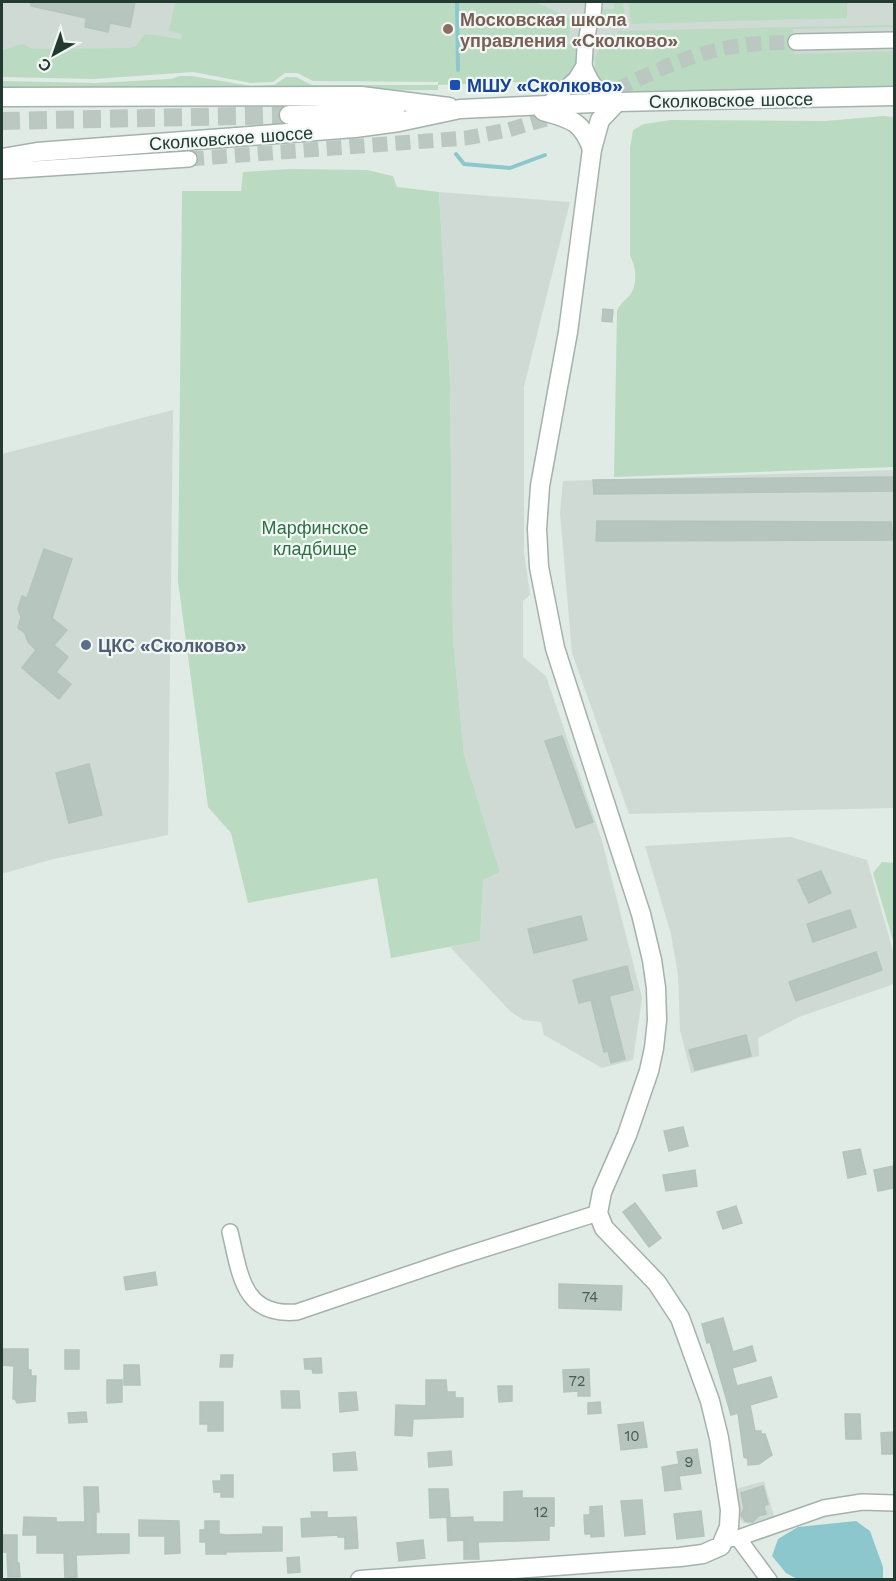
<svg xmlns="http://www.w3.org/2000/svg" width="896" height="1581" font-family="'Work Sans',sans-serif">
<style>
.built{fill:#cfdad4}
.green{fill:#badbc1}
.water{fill:#8bc7cd}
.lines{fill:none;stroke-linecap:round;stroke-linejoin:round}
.stream{stroke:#8bc7cd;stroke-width:4}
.building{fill:#b6c5be;stroke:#b3c4bc;stroke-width:1.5}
.minor-tunnel{stroke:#bbc8c1;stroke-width:15;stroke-dasharray:15 8;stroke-linecap:butt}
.tertiary-tunnel{stroke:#bbc8c1;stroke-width:18;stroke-dasharray:18 9;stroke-linecap:butt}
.minor-casing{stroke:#a4b2ac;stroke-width:18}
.tertiary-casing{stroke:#a4b2ac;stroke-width:21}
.minor{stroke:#fff;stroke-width:15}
.tertiary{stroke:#fff;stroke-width:18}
.education-dot{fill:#8d6e63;stroke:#f1f7f4;stroke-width:2}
.transit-dot{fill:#1a4fb4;stroke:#f1f7f4;stroke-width:2}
.service-dot{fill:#5c6f8a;stroke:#f1f7f4;stroke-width:2}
.labels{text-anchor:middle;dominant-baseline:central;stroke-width:4.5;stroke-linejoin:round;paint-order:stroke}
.number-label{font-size:15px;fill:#475d55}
.education-label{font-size:18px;font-weight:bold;fill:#785e54;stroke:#f1f7f4;text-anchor:start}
.transit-label{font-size:18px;font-weight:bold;fill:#164399;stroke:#f1f7f4;text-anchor:start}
.street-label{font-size:18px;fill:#223a32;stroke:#f1f7f4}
.park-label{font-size:18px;fill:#2e6f43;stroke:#f1f7f4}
.service-label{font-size:18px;font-weight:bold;fill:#4e5e75;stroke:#f1f7f4;text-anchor:start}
</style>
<rect width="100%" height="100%" fill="#e1ebe5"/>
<!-- built -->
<g class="built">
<polygon points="2,2 894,2 894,56 537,63 2,68"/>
<polygon points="439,192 570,202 524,387 524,552 530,595 523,601 523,657 546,676 602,841 642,998 633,1060 602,1068 544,1035 541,1022 523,1020 510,1011 450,947 480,941 483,879 500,872 464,755 453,639 450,380"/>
<polygon points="173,410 168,835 49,860 2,874 2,454"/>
<polygon points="894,470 894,808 629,814 572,653 560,513 563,481"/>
<polygon points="791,837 867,860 894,954 894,984 799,1017 758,1038 759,1056 691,1073 680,1030 678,975 671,934 645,846"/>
<polygon points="764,1481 774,1516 751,1524 743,1523 738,1516 736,1489"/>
</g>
<!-- green -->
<g class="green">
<path d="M175,2h360l35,16 2,5 -5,21 12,2 -4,25 -16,15h-14l-16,-4 -4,2 -11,-2 -76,3v5h-436v-9l93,2 76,-4 9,-3h12l59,10 23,-1 12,-8h10l16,8h126v-3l-125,-1 -16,-8h-12l-12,9 -22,1 -58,-11 -99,7 -92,-2v-27c7,-1 13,-5 21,-6l9,5 97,-1 7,-2 9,-12 36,5 1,-5 -13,-3z"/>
<polygon points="614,2 623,2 625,19 608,20 603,17 603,9 614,9"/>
<polygon points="629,2 847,2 847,18 631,24"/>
<path d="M894,25v2l-101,2 1,25 100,-3v38l-240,6v-4c-11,0 -37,3 -47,-2 -22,-13 -13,-49 11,-54v-4z"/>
<path d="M883,116l11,1v350l-280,10 3,-166c3,-8 8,-10 13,-16 8,-11 6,-29 0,-39v-108l3,-18 11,-6 27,-4 154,1z"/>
<polygon points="291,169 367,170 393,176 397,187 439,192 450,380 453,639 464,755 500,872 483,880 480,941 391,958 377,878 248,903 231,833 208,807 178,581 182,191 241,191 243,172"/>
<polygon points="882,862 894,863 894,944 873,873"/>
</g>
<!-- water -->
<polygon class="water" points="856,1521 870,1531 883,1567 883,1579 797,1579 786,1573 772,1556 778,1539 798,1527"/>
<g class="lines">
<!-- stream -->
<g class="stream">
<polyline points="457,2 458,70"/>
<polyline points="456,154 464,164 510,168 545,155"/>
</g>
</g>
<!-- building -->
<g class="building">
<polygon points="31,2 135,2 130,27 110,23 108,32 85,27 86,18 31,6"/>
<polygon points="603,309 613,310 612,322 602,321"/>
<polygon points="894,477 894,491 594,494 593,480"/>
<polygon points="597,521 891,522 893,540 596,541"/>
<polygon points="44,549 72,559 52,618 67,630 54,645 68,657 56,672 71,684 59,699 22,668 36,650 28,642 25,633 18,628 21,617 18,609 22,596 27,598"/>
<polygon points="562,736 593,822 576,828 545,741"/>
<polygon points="89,764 102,815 69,823 56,773"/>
<polygon points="821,871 831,893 809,903 798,880"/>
<polygon points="850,910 856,927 813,942 807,924"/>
<polygon points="581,916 587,940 534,953 528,929"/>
<polygon points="876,952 882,970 796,1001 789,982"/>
<polygon points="627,966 633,990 609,996 625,1059 611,1063 608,1051 604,1052 591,1000 579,1003 573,980"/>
<polygon points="746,1035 751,1056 695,1070 689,1050"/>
<polygon points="683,1127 688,1146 669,1151 664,1131"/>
<polygon points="860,1149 866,1174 848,1178 843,1152"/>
<polygon points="894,1166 894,1188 878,1191 874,1170"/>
<polygon points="695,1170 697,1186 666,1191 663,1175"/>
<polygon points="635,1203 661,1238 649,1247 623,1212"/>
<polygon points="736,1206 742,1223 723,1229 717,1212"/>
<polygon points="155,1272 157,1285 126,1290 124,1277"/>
<polygon points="559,1284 622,1286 621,1310 559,1308"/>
<polygon points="723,1318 733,1352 752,1346 756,1361 732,1368 737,1386 771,1377 777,1397 750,1405 755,1431 761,1431 761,1434 765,1434 772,1455 759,1464 748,1465 748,1459 744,1457 738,1413 731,1415 710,1342 707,1343 702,1324"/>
<polygon points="2,1349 28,1349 28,1370 31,1370 31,1376 36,1376 35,1401 17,1403 15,1399 13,1399 14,1366 2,1365"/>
<rect x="65" y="1350" width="14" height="19"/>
<polygon points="221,1355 233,1355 232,1367 220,1367"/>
<polygon points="321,1358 322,1373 313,1373 312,1369 305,1369 304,1359"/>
<polygon points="124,1365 139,1365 140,1385 124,1385"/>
<polygon points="589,1369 590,1396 578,1396 578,1391 564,1392 563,1370"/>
<polygon points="107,1380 122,1380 122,1402 107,1403"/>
<polygon points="426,1380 446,1380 447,1392 455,1392 455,1398 463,1398 463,1417 413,1419 412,1436 395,1435 396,1405 426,1406"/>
<polygon points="498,1386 512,1386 512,1401 499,1402"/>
<polygon points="281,1391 299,1391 300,1408 282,1408"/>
<polygon points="356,1392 358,1410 340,1412 339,1393"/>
<polygon points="200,1402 223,1402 223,1431 208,1431 208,1424 200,1424"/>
<polygon points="600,1402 601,1413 588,1414 588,1403"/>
<polygon points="86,1412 87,1422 69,1423 68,1413"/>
<polygon points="845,1414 860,1414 861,1439 846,1439"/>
<polygon points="643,1422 647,1447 621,1450 618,1425"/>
<polygon points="894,1432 894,1454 882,1454 881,1433"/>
<polygon points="697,1449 701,1473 679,1476 681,1489 665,1491 662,1467 679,1464 677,1452"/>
<polygon points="451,1451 452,1465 429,1467 428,1453"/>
<polygon points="355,1452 357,1470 334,1471 333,1454"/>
<polygon points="221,1475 233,1475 233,1497 221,1497 221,1492 214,1492 213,1481 221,1481"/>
<polygon points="763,1486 768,1504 764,1506 766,1514 758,1516 753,1522 745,1521 741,1515 744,1508 741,1493"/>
<polygon points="84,1487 98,1487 99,1512 96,1512 96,1534 129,1534 129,1553 76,1555 77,1577 65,1578 64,1553 37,1553 37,1535 23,1535 24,1517 56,1518 56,1522 85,1522"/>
<polygon points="429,1489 448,1489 450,1517 430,1518"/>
<polygon points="522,1491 522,1498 554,1498 554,1526 549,1526 549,1540 478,1542 479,1559 464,1559 464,1540 448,1541 447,1518 473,1517 473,1522 504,1522 504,1492"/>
<polygon points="642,1500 645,1534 625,1536 621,1501"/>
<polygon points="602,1506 604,1536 591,1537 591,1534 585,1534 584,1515 590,1515 590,1507"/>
<polygon points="701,1511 704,1536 677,1539 674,1514"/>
<polygon points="311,1512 327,1512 327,1518 356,1517 358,1548 345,1549 345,1537 338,1537 338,1535 302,1537 301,1519 312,1518"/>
<polygon points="139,1520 179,1521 180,1553 165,1554 165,1536 139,1536"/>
<polygon points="205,1521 219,1521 219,1534 226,1535 263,1534 263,1527 282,1527 282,1551 226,1552 226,1554 206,1554 206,1542 200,1542 200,1530 205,1530"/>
<polygon points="2,1535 17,1535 17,1563 19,1563 20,1577 8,1577 7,1552 2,1552"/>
<polygon points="423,1540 425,1558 399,1561 397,1543"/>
<polygon points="299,1557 300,1572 288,1573 287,1558"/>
</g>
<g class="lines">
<!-- minor-tunnel -->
<g class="minor-tunnel">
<path d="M596,100c42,-21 84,-43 130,-52 24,-5 47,-5 70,-6"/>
<polyline points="189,159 466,138 508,130 563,114"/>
</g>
<!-- tertiary-tunnel -->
<polyline class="tertiary-tunnel" points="2,121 289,115"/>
<defs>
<g id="minor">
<polyline points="796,42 894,40"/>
<path d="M584,66c7,18 14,28 33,36"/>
<polyline points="547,105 576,79 584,66 585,48 590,20 593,15 594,2"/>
<polyline points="2,171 189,159"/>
<path d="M230,1232c10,41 12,85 67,80l156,-53 145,-46"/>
<polyline points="738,1538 769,1580"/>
<polyline points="726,1539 738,1538 824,1508 862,1502 894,1503"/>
</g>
<g id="tertiary">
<polyline points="2,97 361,96 449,107"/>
<path d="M543,111c28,8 39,10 49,38"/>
<polyline points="289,115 395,112"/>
<polyline points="2,158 37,152 355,128 399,122 460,109 617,102 894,96"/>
<polyline points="360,1580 680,1557 703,1554 721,1546 729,1527 730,1510 719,1438 710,1401 680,1318 657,1283 604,1228 598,1213 602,1192 627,1135 649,1071 654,1048 657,1020 656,988 652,960 641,914 555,648 539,567 537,529 540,486 568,332 592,149 600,120 617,102"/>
</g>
</defs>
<!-- minor casing -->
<use href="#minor" class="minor-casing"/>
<!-- tertiary casing -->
<use href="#tertiary" class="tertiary-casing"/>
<!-- minor -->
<use href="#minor" class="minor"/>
<!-- tertiary -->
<use href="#tertiary" class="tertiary"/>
</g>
<!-- markers -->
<circle class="education-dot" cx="448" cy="29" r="6"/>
<rect class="transit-dot" x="449" y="79" width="12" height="12" rx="3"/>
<circle class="service-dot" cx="86" cy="645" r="6"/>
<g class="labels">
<!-- number labels -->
<g class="number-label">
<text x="590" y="1297">74</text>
<text x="577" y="1381">72</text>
<text x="632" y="1436">10</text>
<text x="689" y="1462">9</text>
<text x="541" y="1512">12</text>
</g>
<!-- education labels -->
<g class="education-label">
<text x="460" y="19">Московская школа<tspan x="460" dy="21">управления «Сколково»</tspan></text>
</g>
<!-- transit labels -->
<g class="transit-label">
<text x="467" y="85">МШУ «Сколково»</text>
</g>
<!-- street labels -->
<g class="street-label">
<text transform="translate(731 100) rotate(-1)">Сколковское шоссе</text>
<text transform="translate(231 138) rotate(-4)">Сколковское шоссе</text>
</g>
<!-- park labels -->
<g class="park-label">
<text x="315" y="527">Марфинское<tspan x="315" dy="21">кладбище</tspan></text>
</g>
<!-- service labels -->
<g class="service-label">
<text x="98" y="645">ЦКС «Сколково»</text>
</g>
</g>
<!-- border -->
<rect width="896" height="1581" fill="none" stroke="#223a32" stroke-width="6"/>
<!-- north arrow -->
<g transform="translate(54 54) rotate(220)" stroke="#f1f7f4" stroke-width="4.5" paint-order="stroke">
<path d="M0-4.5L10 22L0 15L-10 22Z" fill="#223a32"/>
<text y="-9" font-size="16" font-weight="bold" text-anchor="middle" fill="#223a32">С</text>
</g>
</svg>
